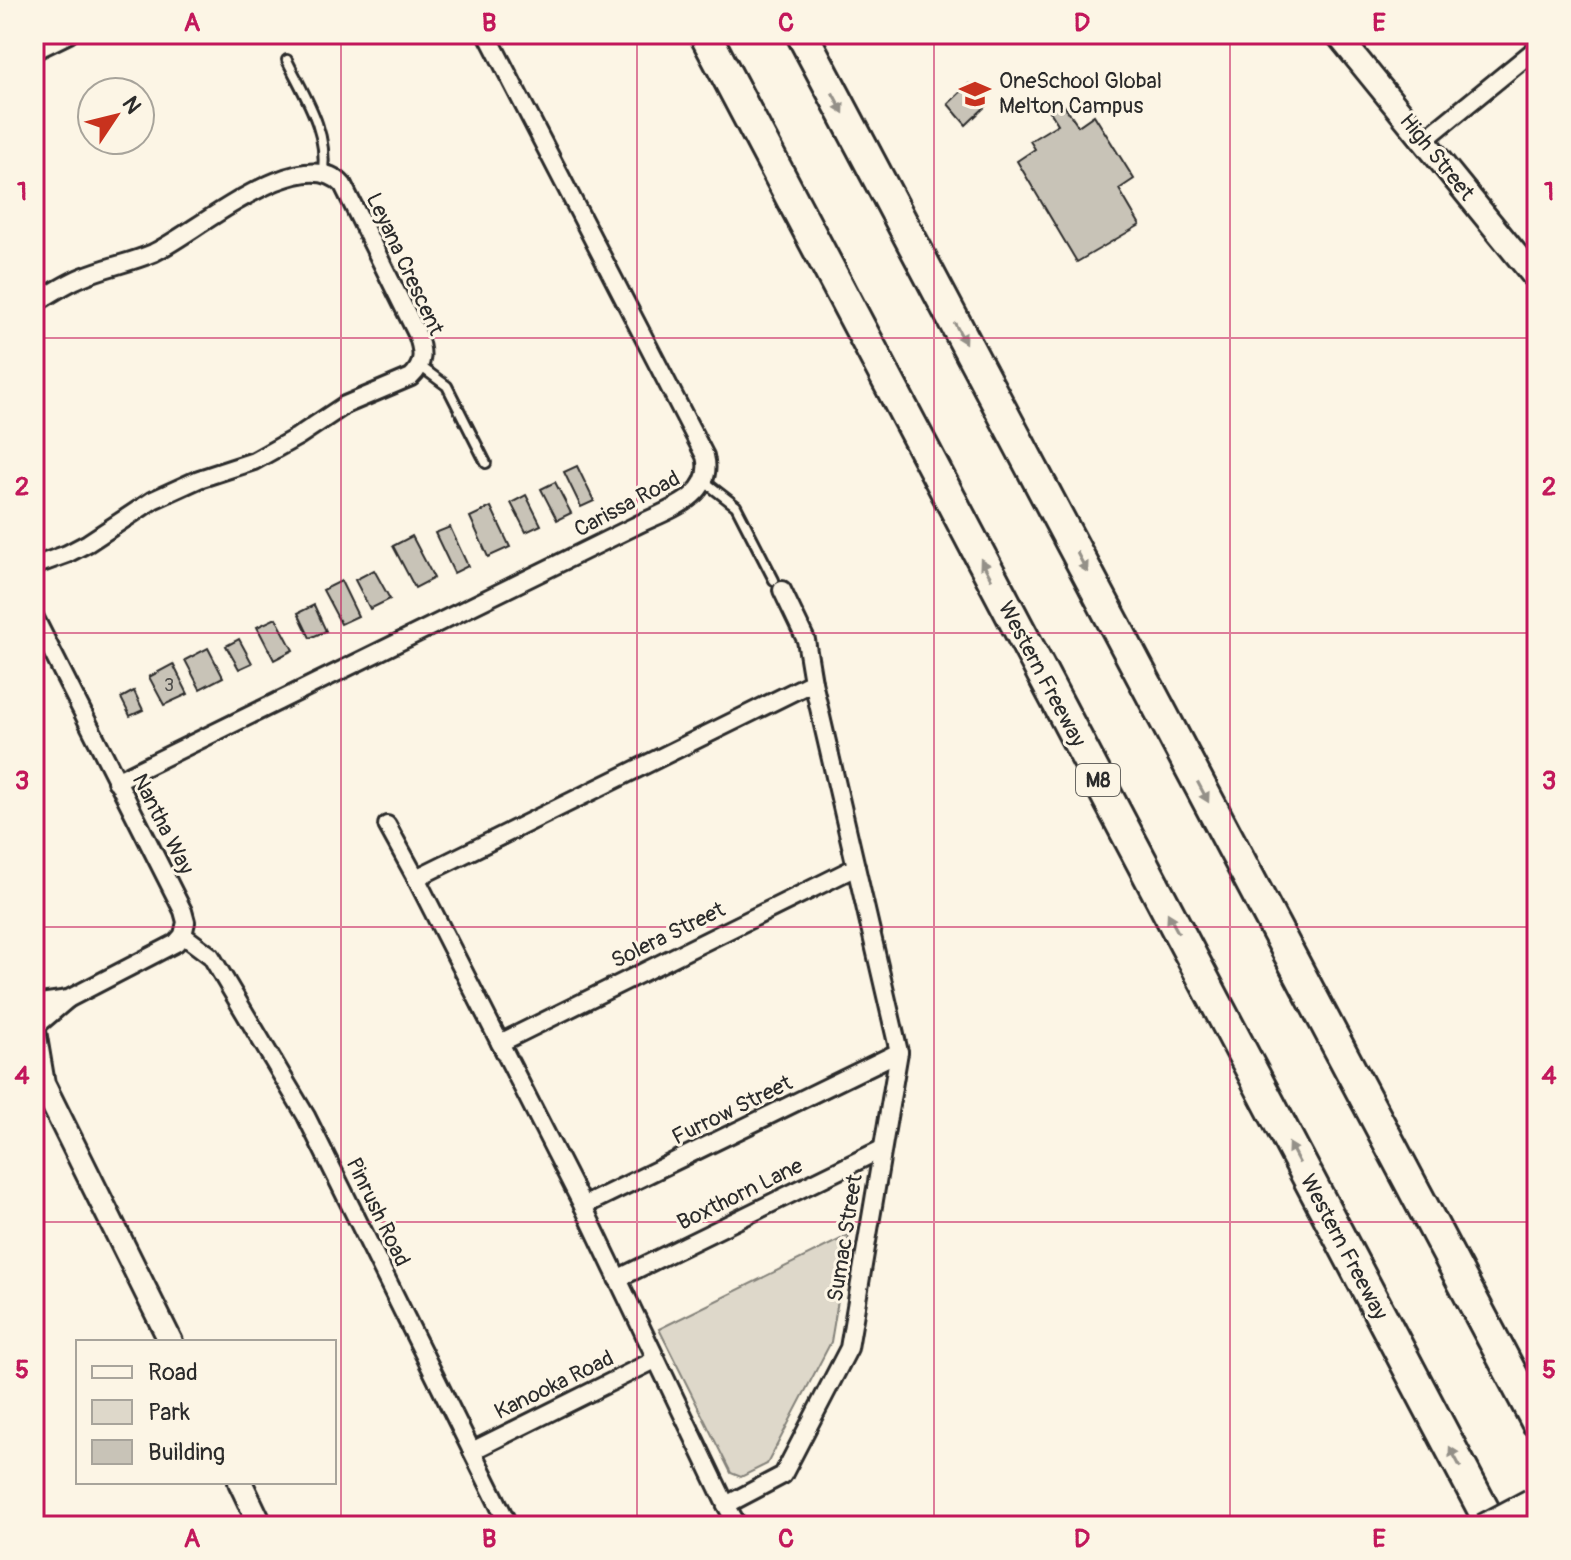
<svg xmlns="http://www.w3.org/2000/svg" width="1571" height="1560" font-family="Pangolin,sans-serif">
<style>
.green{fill:#ded8ca;stroke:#84827a;stroke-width:2}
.building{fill:#c8c3b7;stroke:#2b2b2b;stroke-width:2}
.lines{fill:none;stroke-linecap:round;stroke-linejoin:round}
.lane-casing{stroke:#2b2b2b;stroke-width:14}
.street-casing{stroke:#2b2b2b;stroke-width:22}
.secondary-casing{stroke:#2b2b2b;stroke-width:28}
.highway-casing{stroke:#2b2b2b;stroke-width:36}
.lane{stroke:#fcf5e5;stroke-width:8}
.street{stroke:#fcf5e5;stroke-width:16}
.secondary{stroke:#fcf5e5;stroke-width:22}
.highway{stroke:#fcf5e5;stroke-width:30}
.secondary-bridge-casing{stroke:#2b2b2b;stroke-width:28;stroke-linecap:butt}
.secondary-bridge{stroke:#fcf5e5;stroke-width:22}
.oneway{fill:#949088}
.grid{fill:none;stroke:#c2185b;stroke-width:2;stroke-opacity:0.55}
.labels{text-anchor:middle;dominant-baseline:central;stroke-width:6;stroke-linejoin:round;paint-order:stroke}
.number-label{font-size:18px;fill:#52514e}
.shield{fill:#fcf5e5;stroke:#6a6863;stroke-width:2}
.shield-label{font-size:20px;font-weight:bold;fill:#2b2b2b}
.poi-label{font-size:22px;fill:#2b2b2b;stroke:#fcf5e5;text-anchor:start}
.street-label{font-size:22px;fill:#2b2b2b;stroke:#fcf5e5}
.neatline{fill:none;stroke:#c2185b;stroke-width:3}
.grid-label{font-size:26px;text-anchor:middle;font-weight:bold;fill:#c2185b}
</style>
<rect width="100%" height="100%" fill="#fcf5e5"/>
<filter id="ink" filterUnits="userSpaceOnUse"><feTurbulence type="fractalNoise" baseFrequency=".0125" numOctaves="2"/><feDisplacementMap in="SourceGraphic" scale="16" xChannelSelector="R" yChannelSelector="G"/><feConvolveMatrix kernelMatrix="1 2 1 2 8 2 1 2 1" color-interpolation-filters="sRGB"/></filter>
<g filter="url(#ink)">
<!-- green -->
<polygon class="green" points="849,1235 831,1342 767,1464 741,1477 731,1473 659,1329"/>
<!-- building -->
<g class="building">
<polygon points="969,84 987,105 966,125 948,104"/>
<polygon points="1061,101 1078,126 1094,115 1134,179 1119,189 1140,225 1077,262 1017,161 1035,149 1030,141 1058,124 1048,108"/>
<polygon points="577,466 594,501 581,507 564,472"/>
<polygon points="555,482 571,513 557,520 541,489"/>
<polygon points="526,495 541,525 526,532 511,503"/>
<polygon points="491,507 510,547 488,557 470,517"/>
<polygon points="450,527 468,566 454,573 435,533"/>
<polygon points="412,536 434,578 415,588 393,546"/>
<polygon points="374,570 390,599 370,609 355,580"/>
<polygon points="341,581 358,616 341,624 323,590"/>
<polygon points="314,605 326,631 310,638 298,613"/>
<polygon points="276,618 293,650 274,660 257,627"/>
<polygon points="239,639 252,663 239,669 226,646"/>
<polygon points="208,648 223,677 200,689 185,660"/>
<polygon points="173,664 188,694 164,705 149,677"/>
<polygon points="134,691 143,710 130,716 121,698"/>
</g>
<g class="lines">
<defs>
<g id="lane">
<path d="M287,60c18,37 41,70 36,112"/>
<polyline points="420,366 447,386 486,463"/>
<polyline points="705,482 736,506 774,580"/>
</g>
<g id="street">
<polyline points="34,51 69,34"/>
<polyline points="1423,141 1537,48"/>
<path d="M34,304c16,-10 31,-20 48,-27 23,-10 48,-14 71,-24 41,-19 150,-114 190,-68l74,149c6,17 8,30 -6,43l-66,28 -48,32 -43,24 -55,18 -46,21 -65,43 -21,11 -33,12"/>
<polyline points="782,590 806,640 813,682"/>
<polyline points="34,616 183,911 186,922 183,935 176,943 68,999 35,1027"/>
<polygon points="813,682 899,1052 849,1348 783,1475 726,1505 583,1206 416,878"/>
<path d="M116,781l517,-254c31,-16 83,-29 72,-71l-218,-422"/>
<polyline points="387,825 416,878"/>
<polyline points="183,935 211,956 306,1116 509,1526"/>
<polyline points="34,1004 68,999"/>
<polyline points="500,1043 856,867"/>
<polyline points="583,1206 899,1052"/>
<polyline points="617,1279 882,1149"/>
<polyline points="472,1451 655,1360"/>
<polyline points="726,1505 738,1526"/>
</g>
<g id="secondary">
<polyline points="1337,34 1537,280"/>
<polyline points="34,1031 43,1084 171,1342"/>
<polyline points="240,1482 261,1526"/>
</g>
<g id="highway">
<polyline points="705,34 1492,1526"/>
<polyline points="802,34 1537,1422"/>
</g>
</defs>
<!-- lane casing -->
<use href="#lane" class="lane-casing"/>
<!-- street casing -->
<use href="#street" class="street-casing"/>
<!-- secondary casing -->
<use href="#secondary" class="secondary-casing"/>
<!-- highway casing -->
<use href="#highway" class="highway-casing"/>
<!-- lane -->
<use href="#lane" class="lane"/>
<!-- street -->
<use href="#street" class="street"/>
<!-- secondary -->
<use href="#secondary" class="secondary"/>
<!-- highway -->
<use href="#highway" class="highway"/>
<defs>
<polyline id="secondary-bridge" points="1483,1526 1530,1501"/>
</defs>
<!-- secondary-bridge casing -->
<use href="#secondary-bridge" class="secondary-bridge-casing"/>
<!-- secondary-bridge -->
<use href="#secondary-bridge" class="secondary-bridge"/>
</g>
<!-- one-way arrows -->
<defs><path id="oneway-solid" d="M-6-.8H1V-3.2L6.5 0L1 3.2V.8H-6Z" transform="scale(2)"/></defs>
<g class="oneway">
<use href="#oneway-solid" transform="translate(838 103) rotate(62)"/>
<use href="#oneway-solid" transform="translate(960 333) rotate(62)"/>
<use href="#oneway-solid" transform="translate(1082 562) rotate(62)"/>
<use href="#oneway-solid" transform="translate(986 569) rotate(-118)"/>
<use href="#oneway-solid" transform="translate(1203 792) rotate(62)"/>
<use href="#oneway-solid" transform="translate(1173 923) rotate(-118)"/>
<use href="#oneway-solid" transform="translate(1294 1153) rotate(-118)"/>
<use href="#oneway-solid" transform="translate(1455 1457) rotate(-118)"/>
</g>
</g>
<!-- grid -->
<path class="grid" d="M341,34v1492M637,34v1492M934,34v1492M1230,34v1492M34,338h1503M34,633h1503M34,927h1503M34,1222h1503"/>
<!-- icons -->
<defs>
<symbol id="school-bare" viewBox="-9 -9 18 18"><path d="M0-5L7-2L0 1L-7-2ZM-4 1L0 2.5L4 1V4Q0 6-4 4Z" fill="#c8321e" stroke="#fcf5e5" stroke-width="2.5" paint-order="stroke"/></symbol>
</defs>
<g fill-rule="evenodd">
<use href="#school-bare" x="953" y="72" width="44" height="44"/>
</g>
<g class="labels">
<!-- number labels -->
<g class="number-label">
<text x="169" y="685">3</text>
</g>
<!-- shield labels -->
<rect class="shield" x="1076" y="764" width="44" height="32" rx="6"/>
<g class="shield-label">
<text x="1098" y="780">M8</text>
</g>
<!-- poi labels -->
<g class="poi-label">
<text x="999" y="81">OneSchool Global<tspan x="999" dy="25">Melton Campus</tspan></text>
</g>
<!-- street labels -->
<g class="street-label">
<text transform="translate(1437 157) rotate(51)">High Street</text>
<text transform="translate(405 264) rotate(65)">Leyana Crescent</text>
<text transform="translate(627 504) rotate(-28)">Carissa Road</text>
<text transform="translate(1042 674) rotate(62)">Western Freeway</text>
<text transform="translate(163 824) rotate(63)">Nantha Way</text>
<text transform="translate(668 935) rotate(-26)">Solera Street</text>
<text transform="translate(732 1110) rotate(-26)">Furrow Street</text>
<text transform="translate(740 1194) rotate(-26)">Boxthorn Lane</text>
<text transform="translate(378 1212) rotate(64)">Pinrush Road</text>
<text transform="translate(845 1238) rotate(-81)">Sumac Street</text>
<text transform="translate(1344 1247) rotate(62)">Western Freeway</text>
<text transform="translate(554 1385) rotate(-26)">Kanooka Road</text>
</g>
</g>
<!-- margin -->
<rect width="1571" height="1560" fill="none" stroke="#fcf5e5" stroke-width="88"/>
<!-- legend -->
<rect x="76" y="1340" width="260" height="144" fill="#fcf5e5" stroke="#a8a49b" stroke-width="2"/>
<rect x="92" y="1366" width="40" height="12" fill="#fcf5e5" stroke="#a8a49b" stroke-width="2"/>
<text x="148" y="1380" font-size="24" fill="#2b2b2b">Road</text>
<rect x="92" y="1400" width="40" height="24" fill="#ded8ca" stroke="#a8a49b" stroke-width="2"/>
<text x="148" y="1420" font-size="24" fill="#2b2b2b">Park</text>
<rect x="92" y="1440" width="40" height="24" fill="#c8c3b7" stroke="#a8a49b" stroke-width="2"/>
<text x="148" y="1460" font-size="24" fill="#2b2b2b">Building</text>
<!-- north arrow -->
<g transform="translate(116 116) rotate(55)"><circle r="38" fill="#fcf5e5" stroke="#a8a49b" stroke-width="2"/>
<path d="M0-6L14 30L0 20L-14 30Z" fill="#c8321e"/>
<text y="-12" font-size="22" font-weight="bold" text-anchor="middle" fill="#2b2b2b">N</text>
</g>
<rect x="44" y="44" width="1483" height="1472" class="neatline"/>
<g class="grid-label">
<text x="192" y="31">A</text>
<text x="489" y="31">B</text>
<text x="786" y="31">C</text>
<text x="1082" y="31">D</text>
<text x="1379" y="31">E</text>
<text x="22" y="200">1</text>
<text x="1549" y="200">1</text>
<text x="22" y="495">2</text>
<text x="1549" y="495">2</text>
<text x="22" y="789">3</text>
<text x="1549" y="789">3</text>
<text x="22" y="1084">4</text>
<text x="1549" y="1084">4</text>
<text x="22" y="1378">5</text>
<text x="1549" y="1378">5</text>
<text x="192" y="1547">A</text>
<text x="489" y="1547">B</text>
<text x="786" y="1547">C</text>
<text x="1082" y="1547">D</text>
<text x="1379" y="1547">E</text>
</g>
</svg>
